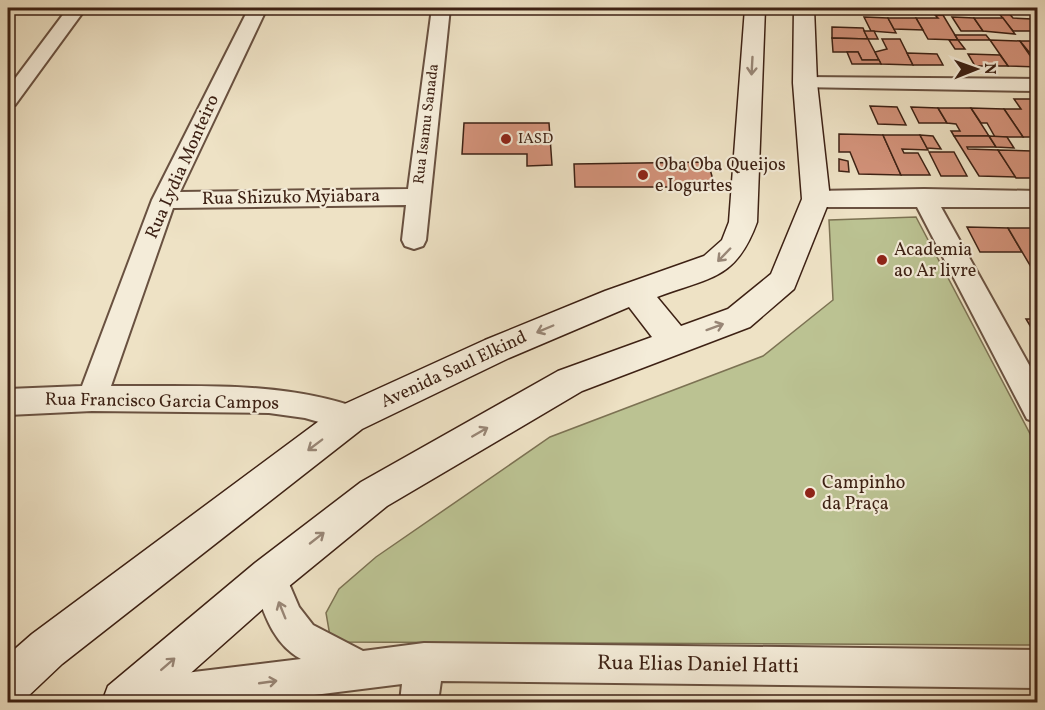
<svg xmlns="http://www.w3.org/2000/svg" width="1045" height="710" font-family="Vollkorn,serif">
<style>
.green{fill:#bbc292;stroke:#7c7253;stroke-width:1.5}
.building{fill:#d3927a;stroke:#3d2114;stroke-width:1.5}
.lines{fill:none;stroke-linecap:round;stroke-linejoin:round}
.minor-casing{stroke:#695140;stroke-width:4}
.secondary-casing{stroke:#3d2114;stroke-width:3}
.minor{fill:#f4ecd9;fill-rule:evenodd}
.secondary{fill:#f4ecd9;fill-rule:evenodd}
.oneway{stroke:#988676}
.poi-dot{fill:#8f2418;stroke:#f4ecd9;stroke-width:2}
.labels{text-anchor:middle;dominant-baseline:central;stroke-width:4.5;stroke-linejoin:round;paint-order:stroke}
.far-street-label{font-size:15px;fill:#3d2114;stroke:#f4ecd9}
.far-poi-label{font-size:15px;fill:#3d2114;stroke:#f4ecd9;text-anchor:start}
.poi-label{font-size:18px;fill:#3d2114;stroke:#f4ecd9;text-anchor:start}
.street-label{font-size:18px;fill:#3d2114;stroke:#f4ecd9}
.near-street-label{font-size:21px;fill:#3d2114;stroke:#f4ecd9}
</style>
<rect width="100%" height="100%" fill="#eee2c5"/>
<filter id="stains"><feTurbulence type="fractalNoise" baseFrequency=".00333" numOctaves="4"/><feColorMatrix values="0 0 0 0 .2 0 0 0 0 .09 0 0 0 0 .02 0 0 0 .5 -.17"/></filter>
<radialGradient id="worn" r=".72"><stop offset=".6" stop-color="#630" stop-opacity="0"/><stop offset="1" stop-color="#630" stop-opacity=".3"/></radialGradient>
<!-- green -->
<polygon class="green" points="916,217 1037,447 1037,645 331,642 326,613 339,589 376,557 550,437 763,356 833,300 829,220"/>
<!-- building -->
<g class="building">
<polygon points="997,11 1007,11 1013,18 1032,19 1038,25 1038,31 1013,31"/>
<polygon points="935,15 943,15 958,40 928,39 916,18 938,18"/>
<polygon points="864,17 888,18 896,33 871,31"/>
<polygon points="952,17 974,18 983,31 961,31"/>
<polygon points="888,18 916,18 923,30 894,29"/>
<polygon points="974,18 1003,18 1015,34 983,31"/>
<polygon points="832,27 863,28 868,39 832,38"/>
<polygon points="864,31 874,31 878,39 868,39"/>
<polygon points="955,35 986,35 990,40 958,40"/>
<polygon points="832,38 868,39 879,60 862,60 858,52 833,52"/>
<polygon points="882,39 900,39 913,65 881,64 875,52 887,49"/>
<polygon points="949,40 958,40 965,49 955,49"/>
<polygon points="990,40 1020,41 1038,67 1008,66"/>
<polygon points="1020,41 1035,41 1038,45 1038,63"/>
<polygon points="847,52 858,52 862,60 879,60 881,64 852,64"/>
<polygon points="907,53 937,54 943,65 913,65"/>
<polygon points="968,54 1000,55 1008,66 975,66"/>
<polygon points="1014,99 1033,99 1038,105 1038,137 1023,137 1004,109 1021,109"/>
<polygon points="870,106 897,107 906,125 878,124"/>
<polygon points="911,107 938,108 947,123 919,123"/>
<polygon points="938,108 971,108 989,136 954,136 951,131 960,131 956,124 947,123"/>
<polygon points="971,108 1004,109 1023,137 995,137 987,123 981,123"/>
<polygon points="464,123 549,123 552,165 527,166 527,154 462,154"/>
<polygon points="839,134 883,135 901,175 859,174 850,152 839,152"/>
<polygon points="883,135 920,135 928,150 902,149 904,153 918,153 930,175 901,175"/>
<polygon points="920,135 933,136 941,149 927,148"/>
<polygon points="954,136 989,136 996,147 967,147 968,149 998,150 1016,177 979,176"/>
<polygon points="989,136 1007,137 1014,148 996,147"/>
<polygon points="998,150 1032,151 1038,159 1038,178 1016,178"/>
<polygon points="929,152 954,152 967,176 941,176"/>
<polygon points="839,159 848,161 849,172 839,171"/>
<polygon points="708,162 715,187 575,187 574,164"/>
<polygon points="967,227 1008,228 1022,252 980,252"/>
<polygon points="1008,228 1038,228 1038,267 1031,267"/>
<polygon points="1026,319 1038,319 1038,339"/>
</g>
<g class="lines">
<defs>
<g id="minor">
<polygon points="68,8 86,8 15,105 8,107 8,88"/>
<path d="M249,8h18l-87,184 228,-3 24,-181h18l-24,232 -3,6 -9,3 -9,-3 -3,-6 4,-35 -233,3 -62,178c84,1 169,-6 250,23l4,9 -4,9 -11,4 -45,-13 -36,-5 -177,-2 -84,4v-26l74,-3 70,-186z"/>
<polygon points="805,77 1038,79 1038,91 798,87 795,83 798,79"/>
<polygon points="924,189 1038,191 1038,207 941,207 1038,381 1038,423 1027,419 917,207 816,207 808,205 804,199 808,193 816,191"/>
<path d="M269,559l12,6 18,42 14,18 50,26 61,-8 614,7v38l-597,-7 -3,21h-38l2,-18 -144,18h-149l4,-16 14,-6 174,-21c-31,-17 -38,-51 -50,-82l6,-12z"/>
</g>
<path id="secondary" d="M745,8h20l-8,214c-21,58 -47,55 -100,75l24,29 47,-17 43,-35 31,-75 -9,-116 1,-75h20l3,75 13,116 -36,90 -44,38 -168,64 -195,115 -104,85 -125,111h-56l6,-16 147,-123 106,-81 197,-111 94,-34 -23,-30 -120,51 -147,71 -300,235 -38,36 -16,2v-47l24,-21 306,-227 147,-67 120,-49 99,-35 18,-16 7,-18z"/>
</defs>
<!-- minor casing -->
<use href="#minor" class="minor-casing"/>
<!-- secondary casing -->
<use href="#secondary" class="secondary-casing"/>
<!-- minor -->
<use href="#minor" class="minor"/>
<!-- secondary -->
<use href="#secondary" class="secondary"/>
</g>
<!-- one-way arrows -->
<defs><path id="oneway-shaft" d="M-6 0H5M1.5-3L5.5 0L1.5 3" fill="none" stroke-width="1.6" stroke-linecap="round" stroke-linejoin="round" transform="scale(1.5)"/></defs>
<g class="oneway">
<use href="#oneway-shaft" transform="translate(752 66) rotate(93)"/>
<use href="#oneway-shaft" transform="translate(724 255) rotate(134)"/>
<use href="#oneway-shaft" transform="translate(715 327) rotate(-20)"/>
<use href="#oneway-shaft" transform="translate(545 329) rotate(157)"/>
<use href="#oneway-shaft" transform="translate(480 432) rotate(-30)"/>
<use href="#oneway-shaft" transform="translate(315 445) rotate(143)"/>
<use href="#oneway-shaft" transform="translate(317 538) rotate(-38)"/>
<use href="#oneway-shaft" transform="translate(282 610) rotate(-112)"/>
<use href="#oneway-shaft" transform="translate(168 664) rotate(-41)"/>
<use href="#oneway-shaft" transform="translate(268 682) rotate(-8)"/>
</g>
<!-- markers -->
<g class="poi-dot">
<circle cx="506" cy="139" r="6"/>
<circle cx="643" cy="175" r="6"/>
<circle cx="882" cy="260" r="6"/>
<circle cx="810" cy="493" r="6"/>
</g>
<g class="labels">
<!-- far-street labels -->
<g class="far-street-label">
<text transform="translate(427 124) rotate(-83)">Rua Isamu Sanada</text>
</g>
<!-- far-poi labels -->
<g class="far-poi-label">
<text x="518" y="139">IASD</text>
</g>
<!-- poi labels -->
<g class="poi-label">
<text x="655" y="165">Oba Oba Queijos<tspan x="655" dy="21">e Iogurtes</tspan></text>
<text x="894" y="250">Academia<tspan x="894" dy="21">ao Ar livre</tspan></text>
<text x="822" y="483">Campinho<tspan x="822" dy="21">da Praça</tspan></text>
</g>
<!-- street labels -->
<g class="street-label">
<text transform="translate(183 167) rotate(-66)">Rua Lydia Monteiro</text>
<text transform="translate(291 198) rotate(-1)">Rua Shizuko Myiabara</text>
<text transform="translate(454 370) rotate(-25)">Avenida Saul Elkind</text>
<text transform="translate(162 402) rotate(1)">Rua Francisco Garcia Campos</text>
</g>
<!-- near-street labels -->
<g class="near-street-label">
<text transform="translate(698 665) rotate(1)">Rua Elias Daniel Hatti</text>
</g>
</g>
<!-- margin -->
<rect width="1045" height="710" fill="none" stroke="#eee2c5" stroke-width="30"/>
<rect x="9" y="9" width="1027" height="692" fill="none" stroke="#3d2114" stroke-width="3"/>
<rect x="15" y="15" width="1015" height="680" fill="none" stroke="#3d2114" stroke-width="1.5"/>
<!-- north arrow -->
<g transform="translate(976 69) rotate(89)" stroke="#f4ecd9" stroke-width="4.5" paint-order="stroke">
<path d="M0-4.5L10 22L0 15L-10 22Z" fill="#3d2114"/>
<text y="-9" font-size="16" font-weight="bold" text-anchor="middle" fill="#3d2114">N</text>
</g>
<rect width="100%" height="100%" filter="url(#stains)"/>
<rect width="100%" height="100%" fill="url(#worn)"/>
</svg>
